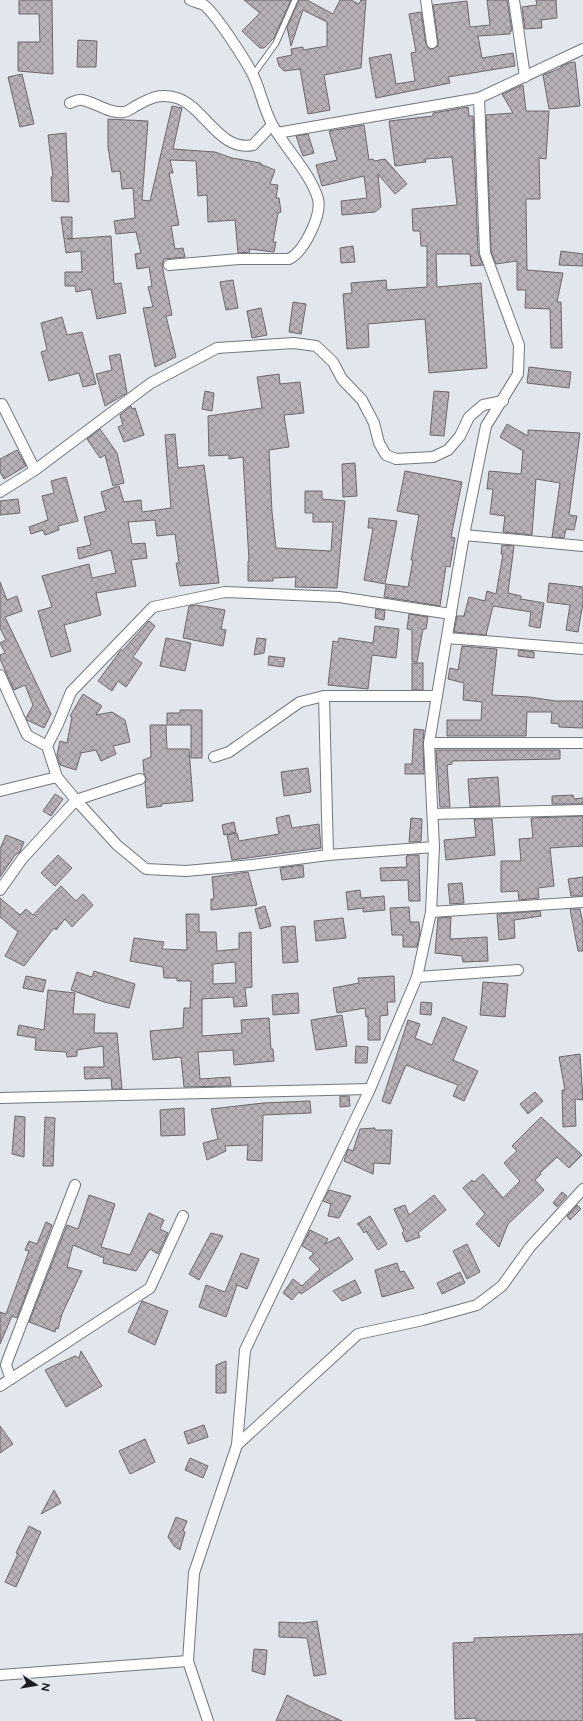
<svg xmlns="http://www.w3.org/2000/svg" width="583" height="1721" font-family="Raleway,sans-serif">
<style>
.building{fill:url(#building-cross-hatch);stroke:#6d676c;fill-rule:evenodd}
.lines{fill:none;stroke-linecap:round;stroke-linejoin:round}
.lane-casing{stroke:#71777c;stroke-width:7}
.street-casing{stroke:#71777c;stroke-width:12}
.lane{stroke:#fff;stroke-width:5}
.street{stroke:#fff;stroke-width:10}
</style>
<defs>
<pattern id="building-cross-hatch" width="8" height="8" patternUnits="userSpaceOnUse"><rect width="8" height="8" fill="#b7b0b6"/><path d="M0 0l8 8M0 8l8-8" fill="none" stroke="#948f94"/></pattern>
</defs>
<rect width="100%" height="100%" fill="#e1e7ed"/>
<!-- building -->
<g class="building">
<polygon points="19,0 52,0 53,74 18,71 18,42 40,42 39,14 19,14"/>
<polygon points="244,0 291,0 274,38 264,48 260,48 242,31 260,13"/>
<polygon points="299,0 307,0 333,14 340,0 351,0 359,4 361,0 366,0 361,68 324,75 330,110 308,114 300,69 284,71 279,66 277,58 292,55 291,49 303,47 303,50 327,46 327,22 303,10 291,46 287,27"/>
<polygon points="487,0 507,0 512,31 510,31 510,34 478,36 482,58 513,53 515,66 448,77 450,83 376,98 369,58 391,54 396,84 415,81 411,53 416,52 409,14 421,12 426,44 429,49 433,49 438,46 438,42 433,5 467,1 470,27 490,25"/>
<polygon points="536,0 556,0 557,18 541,20 542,28 525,29 522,7 537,5"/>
<polygon points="78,40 97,41 96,67 77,67"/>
<polygon points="575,62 580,106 549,109 543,75 561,68 561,66 569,63"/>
<polygon points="22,74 34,124 20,127 8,77"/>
<polygon points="523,85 526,111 549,111 546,159 539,158 540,199 526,199 527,270 563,273 557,302 561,302 562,348 551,348 550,309 525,308 526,290 517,290 517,261 496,264 491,252 486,115 513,113 502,94"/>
<polygon points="172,106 182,108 173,149 215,152 232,158 261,163 260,164 275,170 270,184 278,185 276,198 279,198 281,212 278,213 273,242 276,242 274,252 249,249 250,252 238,253 235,220 208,222 207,195 198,196 196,161 170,160 173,173 169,173 179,225 171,226 175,249 183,248 185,257 164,259 162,265 172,315 166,316 176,357 155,367 143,308 153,307 148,287 152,286 149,267 137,269 135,254 141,253 136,232 116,234 114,221 135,218 133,188 122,189 120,171 112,172 108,147 108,119 148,121 142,200 150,201"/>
<polygon points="468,107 469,116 473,116 478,253 483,265 471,266 470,254 436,254 437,287 481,283 487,368 429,373 425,319 368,324 369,347 347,349 343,294 352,293 351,283 386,280 387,290 427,287 427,246 421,246 420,231 413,231 412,209 457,205 452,157 425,159 426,162 395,166 389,121 433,116 433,113"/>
<polygon points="364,125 369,160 373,159 374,161 385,159 407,184 395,194 378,174 381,207 375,212 342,215 341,201 367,198 364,176 322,186 316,165 337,160 329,131"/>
<polygon points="66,133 69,202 52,201 51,177 53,177 48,135"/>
<polygon points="308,134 314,153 303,156 296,136"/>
<polygon points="61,217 72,217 72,238 67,239 111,236 114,284 121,283 126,313 97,319 91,289 76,292 75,286 65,286 65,272 82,272 81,251 66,253"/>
<polygon points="353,246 355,262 341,263 340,248"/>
<polygon points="561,251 583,254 583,266 559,265"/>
<polygon points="233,280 238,308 226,310 220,282"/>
<polygon points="293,302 306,304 301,334 289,332"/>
<polygon points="261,308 267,335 252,338 247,311"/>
<polygon points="62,317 67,335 82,332 96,384 83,387 79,373 49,381 41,352 47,350 41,323"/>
<polygon points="120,354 127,393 105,406 96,374 112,370 109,356"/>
<polygon points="529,367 571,372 569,388 527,383"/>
<polygon points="279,374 280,384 300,382 304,413 284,415 289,447 269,450 272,512 276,548 331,551 333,522 313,522 313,513 305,513 305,491 322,491 322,499 345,501 337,588 295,587 296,577 273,578 273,581 248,581 248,561 249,561 243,457 229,459 229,455 209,456 208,416 262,408 257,377"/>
<polygon points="205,391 214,393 212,411 202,409"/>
<polygon points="434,391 449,392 444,436 430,435"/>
<polygon points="131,406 132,409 135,408 144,435 124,442 118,427 123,425 120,415"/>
<polygon points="507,424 528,436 528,430 580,433 569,515 577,516 574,530 566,529 564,538 552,537 560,483 536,479 532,535 503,532 505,516 490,514 493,489 487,489 489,471 521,474 523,451 500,437"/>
<polygon points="100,429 117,453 124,483 113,486 105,455 100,458 87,439"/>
<polygon points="175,434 178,468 204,465 219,583 180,586 176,563 179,563 175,534 157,536 155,520 128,522 132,544 145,543 147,558 131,560 136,586 96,593 101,615 64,625 71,651 51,657 38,611 52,607 42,576 89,564 92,578 116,573 111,550 79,559 77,548 91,545 84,517 106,511 101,492 119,486 124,502 141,500 142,512 171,508 165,435"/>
<polygon points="17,450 26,466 4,479 0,472 0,459"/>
<polygon points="355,463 357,496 343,497 342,464"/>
<polygon points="405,471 462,482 451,537 455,538 450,567 446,566 440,606 384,597 386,584 408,587 413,560 411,560 419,515 397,511"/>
<polygon points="66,477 78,521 58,526 59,530 45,535 43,530 31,534 29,527 48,520 42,496 54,493 51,481"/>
<polygon points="18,499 20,513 0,515 0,501"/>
<polygon points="369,518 397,521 385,584 364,580 373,528 368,528"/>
<polygon points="502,545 514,546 508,593 521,596 521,599 544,603 540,628 529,626 531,612 493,606 486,635 454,632 457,616 464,616 469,597 485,601 487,591 496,594 503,554 501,554"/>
<polygon points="0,582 7,600 17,596 22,611 5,617 51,714 44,728 27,720 26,718 33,705 25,685 14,690 0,659 0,655 5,653 0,643 6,640 0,628"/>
<polygon points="549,583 583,587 583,603 578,632 566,630 570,605 547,602"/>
<polygon points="196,605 225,610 221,629 226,630 223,646 183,638 189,606"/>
<polygon points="376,609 385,611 384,620 375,618"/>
<polygon points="409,614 428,617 426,629 423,629 417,662 412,661 412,630 407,629"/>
<polygon points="149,621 155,626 133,657 142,663 126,687 118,681 112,691 98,681 121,650 123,650"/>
<polygon points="375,626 399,629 396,658 372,655 368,689 328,685 333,641 338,642 339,638 373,643"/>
<polygon points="166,638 191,643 185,671 160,666"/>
<polygon points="257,638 266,639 264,653 254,655"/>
<polygon points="462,646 497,649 492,695 529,697 556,701 583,701 583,728 559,727 559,724 551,723 552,712 527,712 526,736 447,736 447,720 481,720 482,702 463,700 464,683 448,679 450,668 458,670"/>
<polygon points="519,650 534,652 534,658 518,656"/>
<polygon points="269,656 285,658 283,667 268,665"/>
<rect x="412" y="663" width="11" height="27"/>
<polygon points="83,694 102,706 96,715 112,712 125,720 130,742 113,746 116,754 101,761 96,750 81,753 76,770 60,765 57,755 60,741 67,743 72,717 70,716"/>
<polygon points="180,710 202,710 202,758 191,758 191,725 167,725 167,713 180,713"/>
<polygon points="150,725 166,725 167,749 189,749 193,801 161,804 162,806 147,808 145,783 146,777 144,774 143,760 151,757"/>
<polygon points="414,729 424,730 423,743 424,774 405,774 405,764 412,764"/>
<polygon points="436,750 560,750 560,759 452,761 452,764 447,765 450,807 440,807"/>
<polygon points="308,768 311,792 284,796 281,772"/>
<polygon points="498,777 500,806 470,807 468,779"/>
<polygon points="55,794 63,799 51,816 43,811"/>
<polygon points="573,795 574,799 583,798 583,804 552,804 552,796"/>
<polygon points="289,815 292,828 319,824 321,848 232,860 227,835 237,833 239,841 279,834 276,818"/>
<polygon points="583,816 583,846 550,848 554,886 538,888 539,898 519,900 518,891 501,892 501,861 521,861 519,839 533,838 531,818"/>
<polygon points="411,818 422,819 421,841 418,842 409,842"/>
<polygon points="474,819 492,819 495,855 446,860 444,840 476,837"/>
<polygon points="234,822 236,832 224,835 222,825"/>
<polygon points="6,835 24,842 20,852 15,855 0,877 0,849"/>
<polygon points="58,855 72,868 55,886 41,873"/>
<polygon points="408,855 419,855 420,901 409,901 408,880 381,881 380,868 407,867 406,857"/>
<polygon points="303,865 304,877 282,880 280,868"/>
<polygon points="248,872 257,905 211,910 211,899 214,899 212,877"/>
<polygon points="583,877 583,896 571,896 568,879"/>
<polygon points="462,883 464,903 450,904 448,884"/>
<polygon points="61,886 76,901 83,894 93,905 72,927 65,919 56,930 54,928 24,966 5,956 18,932 0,917 0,898 20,915 26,909 33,915"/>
<polygon points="360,890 361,898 384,896 385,910 363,912 363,908 348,910 346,892"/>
<polygon points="265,906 271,926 260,929 255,909"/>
<polygon points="409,907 410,922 419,922 420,933 417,947 403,947 403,935 392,935 390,908"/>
<polygon points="570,909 580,909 583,924 583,951 578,951"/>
<polygon points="540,911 541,916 514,920 515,938 499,940 497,914"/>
<path d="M186,914h13v18h17l1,19 22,-2v-16l12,-1 1,55 -7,1 2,18 -13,1 -1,-10 -31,2v37l40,-3 -1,-13 28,-2 2,31h2l1,12 -40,4 -1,-15 -35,2 2,27 30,-2 1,9 -47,1 -3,-30 -28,3 -3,-29 33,-3 1,-20h6l1,-27h-14v-3h-13l-1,-11 -33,-6 4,-23 30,4 -2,7 25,1zM235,962l1,21 -23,1v-20z"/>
<polygon points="451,917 450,939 487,937 488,961 463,962 462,956 435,953 438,918"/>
<polygon points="343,918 346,938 316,941 314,921"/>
<polygon points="295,926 298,962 283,963 281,927"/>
<polygon points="94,971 135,984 129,1008 104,1002 71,990 77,972 92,977"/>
<polygon points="26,976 46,980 43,992 23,988"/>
<polygon points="394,976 395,1002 387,1002 388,1015 380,1016 380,1040 368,1040 368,1017 366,1017 365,1008 337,1013 333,988 359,983 358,978"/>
<polygon points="483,982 508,984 505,1017 480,1015"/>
<polygon points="48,990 75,993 73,1014 95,1014 94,1033 117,1033 122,1089 112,1089 111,1078 85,1079 84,1067 104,1067 103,1046 77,1050 77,1056 67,1057 66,1052 35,1050 36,1038 17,1035 19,1025 44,1030"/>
<polygon points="298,993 299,1013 273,1015 272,995"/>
<polygon points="421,1002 432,1003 431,1015 420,1014"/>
<polygon points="342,1015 347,1046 316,1050 311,1020"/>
<polygon points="443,1017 467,1027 453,1060 478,1071 464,1101 453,1096 458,1085 406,1065 390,1104 382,1101 408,1020 420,1024 415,1038 432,1045"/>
<polygon points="356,1046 368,1047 367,1063 355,1063"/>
<polygon points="580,1054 583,1100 575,1099 576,1126 563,1127 562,1090 565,1090 559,1057"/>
<polygon points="535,1092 543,1101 528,1114 520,1104"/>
<polygon points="340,1096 349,1096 350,1106 340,1107"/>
<polygon points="310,1101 311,1113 263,1115 262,1161 247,1160 248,1145 225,1146 226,1151 207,1160 203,1143 218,1139 211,1109 263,1103"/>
<polygon points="184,1108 185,1135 161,1136 160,1110"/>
<polygon points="15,1116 25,1117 24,1157 12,1154"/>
<polygon points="45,1117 55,1118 53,1166 43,1166"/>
<polygon points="541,1117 582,1155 569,1168 557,1157 540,1173 541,1174 535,1180 544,1190 508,1224 499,1247 476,1224 485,1214 463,1188 472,1180 474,1182 483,1174 503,1198 520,1181 504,1163 517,1151 512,1146"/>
<polygon points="375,1128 375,1130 392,1130 390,1164 374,1163 373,1174 344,1161 348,1149 353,1151 360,1129"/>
<polygon points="329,1190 351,1196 339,1218 328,1216 331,1204 323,1201"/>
<polygon points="562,1192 567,1196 557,1207 553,1203"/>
<polygon points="89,1195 115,1204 101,1247 130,1255 149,1213 164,1220 160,1229 168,1233 158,1254 150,1249 136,1271 103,1263 104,1258 73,1245 67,1267 82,1271 62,1314 58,1329 56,1328 55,1332 29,1322 67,1225 78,1229"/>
<polygon points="434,1195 446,1210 418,1233 420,1237 406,1242 402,1233 404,1231 394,1209 405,1205 409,1215"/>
<polygon points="577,1205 581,1209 570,1220 567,1216"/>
<polygon points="370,1216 387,1244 378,1250 366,1231 364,1233 359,1225 357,1224"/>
<polygon points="46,1222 52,1225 17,1318 12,1316 0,1344 0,1312 6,1314 29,1251 25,1250 29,1241 37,1244"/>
<polygon points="310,1230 328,1239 325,1244 339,1237 353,1259 301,1294 299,1292 292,1300 283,1293 293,1279 302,1286 320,1269 309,1258 314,1253 302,1246"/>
<polygon points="211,1233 223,1236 199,1280 189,1274"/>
<polygon points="467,1244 480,1272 467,1279 453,1251"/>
<polygon points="241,1253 259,1259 247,1289 237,1285 226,1317 199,1307 206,1285 225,1292"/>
<polygon points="397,1263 400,1272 404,1271 414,1288 382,1297 375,1270"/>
<polygon points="460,1272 465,1283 442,1294 437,1283"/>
<polygon points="355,1280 361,1293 342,1301 333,1291"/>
<polygon points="142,1301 168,1311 155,1345 128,1332"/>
<polygon points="81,1351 102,1386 66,1407 45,1370 75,1356 79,1358"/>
<polygon points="226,1361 226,1393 216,1393 216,1365"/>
<polygon points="204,1425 208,1437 188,1444 184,1432"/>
<polygon points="0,1426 13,1444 0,1453"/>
<polygon points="145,1439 155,1462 130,1474 119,1451"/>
<polygon points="190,1458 208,1466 203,1478 185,1470"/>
<polygon points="54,1490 61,1503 41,1514"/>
<polygon points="176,1517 187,1521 183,1531 185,1532 180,1550 174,1546 168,1537"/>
<polygon points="29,1526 41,1532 16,1587 5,1582 18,1554 16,1553"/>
<polygon points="317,1621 326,1674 314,1676 307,1638 279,1637 279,1622 304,1623"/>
<polygon points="583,1634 583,1721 476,1721 476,1718 455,1719 453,1643 474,1642 474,1638"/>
<polygon points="254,1649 267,1650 265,1675 252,1671"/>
<polygon points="287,1695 307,1705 342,1721 276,1721"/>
</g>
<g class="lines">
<defs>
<polyline id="lane" points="253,75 276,43 295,0"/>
<g id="street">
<polyline points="426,0 432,43"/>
<polyline points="514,0 525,77"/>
<path d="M70,103c3,-1 8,-4 12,-3 13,2 27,14 41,12 4,0 8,-3 11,-5 16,-9 25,-14 43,-9 28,9 42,54 76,47l19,-20"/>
<polyline points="277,133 479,98"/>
<path d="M169,265l70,-6h50c15,-7 33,-44 29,-60 -7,-25 -32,-50 -45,-73 -9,-15 -12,-35 -20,-51 -7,-14 -37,-61 -49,-70 -4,-2 -10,-3 -14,-5"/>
<polyline points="2,404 35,470"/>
<polyline points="0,492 35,470 151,383 217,348 294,343 316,346 333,362 342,379 362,400 374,423 379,443 386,455 396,459 433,457 448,450 460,436 469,417 483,405 503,401"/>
<polyline points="464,535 583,546"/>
<polyline points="447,638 583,649"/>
<polyline points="0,675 27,735 47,746"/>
<polyline points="324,696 328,855"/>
<polyline points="429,743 583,743"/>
<polyline points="214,757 229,752 300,702 324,696 437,696"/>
<polyline points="0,791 57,777"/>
<polyline points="433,814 583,810"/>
<polyline points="434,847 328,855 252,865 186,871 146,869 117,845 76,800 57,777 47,746 58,724 71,692 153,607 225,592 339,597 451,614"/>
<polyline points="0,890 22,859 76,800 140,779"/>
<polyline points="431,912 583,902"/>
<polyline points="417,977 518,970"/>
<polyline points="0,1098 370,1089"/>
<polyline points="11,1379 6,1365 8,1359 75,1185"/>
<polyline points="0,1386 150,1288 183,1216"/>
<polyline points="237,1445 358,1334 423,1320 477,1305 502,1286 530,1247 583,1189"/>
<polyline points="0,1675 188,1661"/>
<polyline points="208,1721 188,1661 194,1573 237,1445 245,1350 370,1089 417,977 431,912 434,847 429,743 464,535 486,426 518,374 519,345 485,253 479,98 583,49"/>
</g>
</defs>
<!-- lane casing -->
<use href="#lane" class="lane-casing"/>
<!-- street casing -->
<use href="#street" class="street-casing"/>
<!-- lane -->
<use href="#lane" class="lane"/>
<!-- street -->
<use href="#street" class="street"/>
</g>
<!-- north arrow -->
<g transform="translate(36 1685) rotate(102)" stroke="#e1e7ed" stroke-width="3" paint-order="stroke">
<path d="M0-3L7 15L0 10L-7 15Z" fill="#1c1e20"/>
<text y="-6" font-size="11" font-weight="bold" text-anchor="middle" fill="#1c1e20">N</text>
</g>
</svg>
